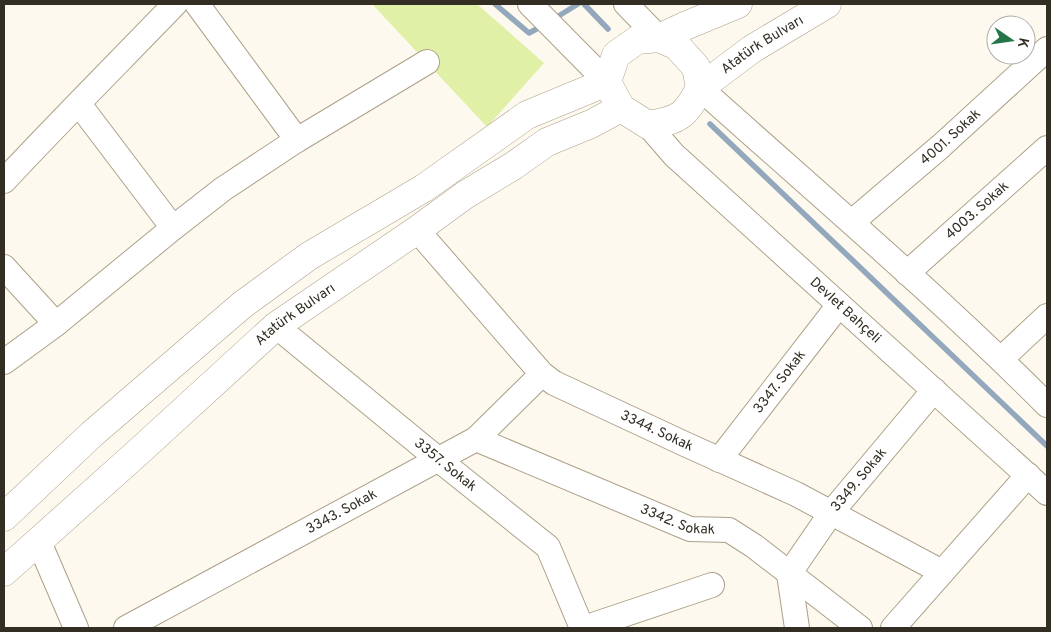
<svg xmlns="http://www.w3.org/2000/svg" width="1051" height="632" font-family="Overpass,sans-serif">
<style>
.green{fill:#e1f0a7}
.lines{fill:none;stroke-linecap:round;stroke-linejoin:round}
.stream{stroke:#93a8bc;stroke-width:5.5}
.minor-casing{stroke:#aca088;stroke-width:26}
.major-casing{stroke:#aca088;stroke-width:29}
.minor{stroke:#fff;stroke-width:24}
.major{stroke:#fff;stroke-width:28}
.labels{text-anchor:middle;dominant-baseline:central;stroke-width:5;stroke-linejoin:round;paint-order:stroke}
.street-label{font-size:14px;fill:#332e24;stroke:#fff}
</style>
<rect width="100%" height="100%" fill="#fef9ef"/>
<!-- green -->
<polygon class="green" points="372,4 477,4 544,63 487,127"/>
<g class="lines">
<!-- stream -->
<g class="stream">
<polyline points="495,4 529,33 542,26"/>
<polyline points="584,4 608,29"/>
<polyline points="552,20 578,4"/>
<polyline points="710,124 1047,446"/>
</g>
<defs>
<g id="minor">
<polyline points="197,4 297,140"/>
<polyline points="530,4 607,82"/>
<polyline points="626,4 659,38"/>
<path d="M700,88c117,105 236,206 347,317"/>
<polyline points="79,104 173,228"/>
<path id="s1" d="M648,125l26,30 373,338"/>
<path d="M4,181c56,-60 114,-118 171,-177"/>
<path id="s2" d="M852,222l89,-76 106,-97"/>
<path id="s3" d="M417,230l125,144 12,9 133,62 109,49 146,78"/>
<polyline points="4,267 56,324"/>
<path id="s4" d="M907,273l140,-125"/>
<path id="s5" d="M276,326l163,134 109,87 34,81"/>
<polyline points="1001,359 1047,316"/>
<polyline points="4,362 56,324 173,228 223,189 297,140 427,62"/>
<path id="s6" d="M476,439l214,90 39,1 25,16 106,82"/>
<path id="s7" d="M719,460l120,-155"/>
<polyline points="39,542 76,628"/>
<path id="s8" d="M126,628l350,-189 66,-65"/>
<polyline points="584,628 712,585"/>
<path id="s9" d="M797,628l-8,-54 42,-61 103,-123"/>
<polyline points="893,628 1028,475"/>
</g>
<g id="major">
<path d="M659,38l18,8 19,21 4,21c-15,28 -20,32 -52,37l-27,-17 -14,-26 9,-27 21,-15z"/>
<polyline points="659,38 685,26 738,4"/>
<path id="s10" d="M700,88l52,-39 75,-45"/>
<polyline points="4,517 92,434 242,305 309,256 424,188 527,115 607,82"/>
<path id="s11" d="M4,572l131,-117 141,-129 141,-96 48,-35 48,-29 34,-24 44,-18 30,-16"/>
</g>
</defs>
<!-- minor casing -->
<use href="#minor" class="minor-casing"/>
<!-- major casing -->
<use href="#major" class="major-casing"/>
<!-- minor -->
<use href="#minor" class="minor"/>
<!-- major -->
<use href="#major" class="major"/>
</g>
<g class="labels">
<!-- street labels -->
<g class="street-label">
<text stroke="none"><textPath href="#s10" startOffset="76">Atatürk Bulvarı</textPath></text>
<text stroke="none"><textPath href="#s2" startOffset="130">4001. Sokak</textPath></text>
<text stroke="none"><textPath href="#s4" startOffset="94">4003. Sokak</textPath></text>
<text stroke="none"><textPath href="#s1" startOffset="271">Devlet Bahçeli</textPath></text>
<text stroke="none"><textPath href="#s11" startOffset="389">Atatürk Bulvarı</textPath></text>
<text stroke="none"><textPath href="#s7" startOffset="99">3347. Sokak</textPath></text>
<text stroke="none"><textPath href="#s3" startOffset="319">3344. Sokak</textPath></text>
<text stroke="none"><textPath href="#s5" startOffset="219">3357. Sokak</textPath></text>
<text stroke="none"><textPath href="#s9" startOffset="172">3349. Sokak</textPath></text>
<text stroke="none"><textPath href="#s8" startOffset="245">3343. Sokak</textPath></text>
<text stroke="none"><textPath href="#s6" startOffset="218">3342. Sokak</textPath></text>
</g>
</g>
<!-- border -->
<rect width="1051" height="632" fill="none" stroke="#332e24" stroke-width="10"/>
<!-- north arrow -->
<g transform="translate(1011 40) rotate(103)"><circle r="24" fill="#ffffff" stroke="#adaba7"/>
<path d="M0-4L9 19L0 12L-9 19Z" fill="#247648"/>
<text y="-8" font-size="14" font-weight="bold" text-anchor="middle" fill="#332e24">K</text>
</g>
</svg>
